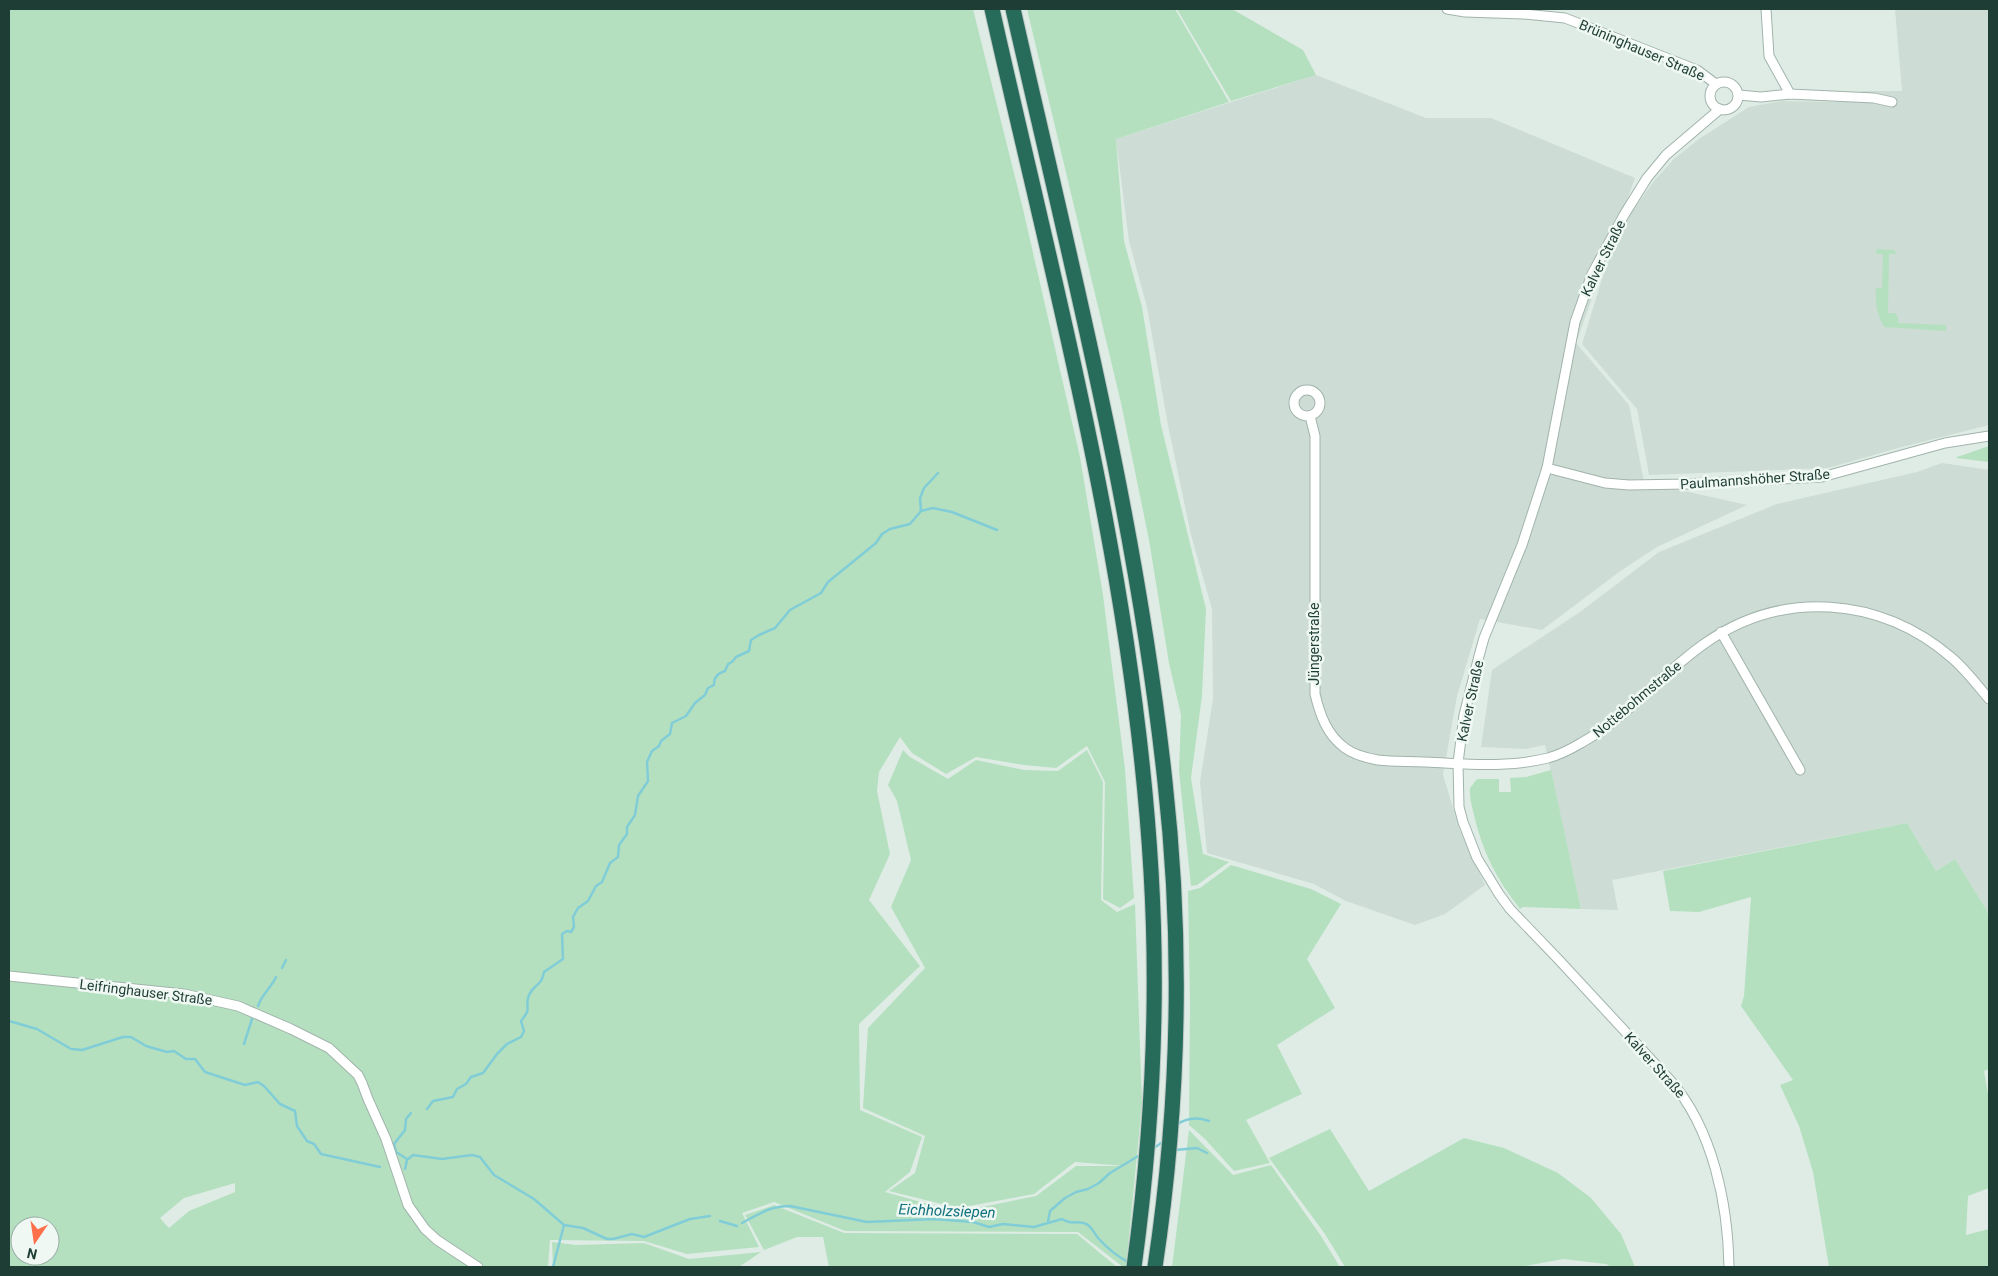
<svg xmlns="http://www.w3.org/2000/svg" width="1998" height="1276" font-family="Roboto,sans-serif">
<style>
.built{fill:#cddcd4}
.green{fill:#b5e0bf;fill-rule:evenodd}
.lines{fill:none;stroke-linecap:round;stroke-linejoin:round}
.stream{stroke:#80cdd7;stroke-width:2.5}
.minor-casing{stroke:#a1b4ac;stroke-width:11}
.motorway-casing{stroke:#c0c9c6;stroke-width:17}
.minor{stroke:#fff;stroke-width:9}
.motorway{stroke:#276c5b;stroke-width:15}
.labels{text-anchor:middle;dominant-baseline:central;stroke-width:5;stroke-linejoin:round;paint-order:stroke}
.street-label{font-size:14px;fill:#1e3d34;stroke:#eff8f3}
.water-label{font-size:15px;font-style:italic;fill:#12717f;stroke:#eff8f3}
</style>
<rect width="100%" height="100%" fill="#deece5"/>
<!-- built -->
<g class="built">
<polygon points="1895,9 1989,9 1989,425 1898,448 1828,468 1649,475 1637,409 1582,344 1602,279 1622,226 1654,181 1674,159 1699,139 1749,107 1781,101 1836,102 1862,91 1902,91"/>
<polygon points="1316,75 1426,118 1491,118 1635,178 1576,343 1629,405 1644,482 1747,505 1657,547 1619,572 1542,630 1480,619 1457,696 1443,775 1460,831 1485,885 1445,914 1415,925 1346,901 1314,884 1207,853 1200,782 1213,699 1212,609 1191,535 1168,425 1147,307 1129,241 1116,139"/>
<polygon points="1942,463 1989,470 1989,917 1986,909 1955,859 1936,871 1907,823 1612,880 1618,910 1581,909 1545,745 1526,749 1481,747 1492,670 1580,612 1659,552 1777,504 1917,472"/>
</g>
<!-- green -->
<g class="green">
<path d="M9,9h964l50,200 57,248 23,138 22,174 9,129 -14,10 -17,-9 2,-117 -18,-36 -31,22 -32,-3 -48,-8 -30,17 -34,-21 -12,-16 -21,35 -2,19 13,63 -21,46 51,66 -61,58 1,86 62,27 -12,35 -25,20 72,20 79,-16 40,-30h48l-49,-4 -41,32 -76,14 -69,-17 26,-18 10,-37 -62,-28 5,-80 57,-60 -34,-61 20,-47 -14,-59 -9,-16 15,-35 7,7 38,22 28,-19 48,10 34,1 29,-21 16,32 -2,118 16,12 18,-8 7,200 -16,163h-3l-45,-35 -233,-1 -71,-29 -32,11 17,34 -72,7 -43,-13 -94,-1 -2,27h-539zM235,1183v9l-46,19 -20,17 -9,-10 24,-20zM20,1226h30v30h-30z"/>
<polygon points="1027,9 1175,9 1229,102 1116,139 1124,241 1142,307 1161,425 1206,609 1202,696 1191,778 1203,854 1229,862 1197,885 1191,886 1179,771 1181,715 1169,663 1149,540 1121,403"/>
<polygon points="1177,9 1232,9 1303,50 1316,75 1231,101"/>
<path d="M1877,249l17,1 2,4h-7l-1,59h7l3,4v6l48,2v6l-62,-4c-7,-12 -9,-25 -8,-39h6l1,-34h-7z"/>
<polygon points="1989,446 1989,462 1956,458 1957,457"/>
<path d="M1551,770l30,139 -58,-2 -3,2c-23,-29 -38,-58 -46,-94 -2,-9 -5,-18 -4,-27l7,-9h22v13h12l-1,-14 16,-1z"/>
<polygon points="1907,823 1936,871 1955,859 1986,909 1989,917 1989,1069 1984,1071 1989,1100 1989,1188 1968,1196 1966,1235 1989,1229 1989,1267 1829,1267 1813,1172 1799,1126 1780,1085 1793,1080 1741,1006 1744,996 1751,897 1699,912 1670,911 1663,871"/>
<polygon points="1231,865 1311,889 1341,904 1307,959 1335,1008 1277,1045 1302,1094 1246,1120 1270,1163 1234,1171 1205,1139 1189,1125 1190,1005 1188,891 1200,888"/>
<polygon points="1330,1129 1369,1191 1464,1138 1504,1148 1558,1173 1591,1198 1621,1234 1635,1267 1611,1267 1606,1264 1563,1259 1520,1267 1345,1267 1325,1234 1269,1158"/>
<polygon points="1189,1130 1233,1175 1271,1165 1321,1236 1340,1267 1172,1267"/>
<polygon points="774,1205 844,1233 1077,1234 1117,1267 829,1267 823,1237 797,1237 764,1250 745,1215"/>
<polygon points="552,1242 576,1245 644,1243 689,1259 761,1252 739,1267 553,1267"/>
</g>
<g class="lines">
<!-- stream -->
<g class="stream">
<polyline points="921,511 920,498 924,488 938,473"/>
<polyline points="282,968 286,960"/>
<path d="M258,1006c4,-12 13,-18 18,-29"/>
<polyline points="9,1021 37,1029 71,1049 82,1050 123,1037 131,1037 146,1046 167,1052 174,1051 186,1059 195,1059 205,1072 245,1085 258,1082 264,1086 280,1104 295,1111 297,1126 307,1141 314,1144 321,1154 380,1167"/>
<polyline points="244,1044 252,1019"/>
<path d="M427,1109l6,-8 20,-4 4,-8 9,-5 5,-7 12,-4 14,-19 10,-10 14,-7 3,-6 -3,-10c12,-14 3,-13 8,-26 5,-11 13,-9 15,-23l19,-13 -1,-25 5,-3 4,1 3,-5 -1,-10 5,-9 10,-7 8,-15 6,-4 8,-19 8,-6 1,-12 8,-11v-7l8,-12 3,-19 10,-15 -1,-19 5,-11 7,-5 2,-5 9,-7 2,-11 14,-7 9,-13 10,-8 3,-7 6,-3c0,-8 3,-11 11,-14l3,-7 4,-2 4,-5 13,-6 2,-11 8,-5 16,-7 15,-18 31,-17 7,-11 48,-39 6,-9 8,-5 20,-5 11,-13 12,-3 19,4 45,18"/>
<path d="M1177,1124c11,-6 20,-7 32,-3"/>
<polyline points="1154,1148 1164,1141"/>
<polyline points="1175,1150 1197,1148 1207,1153"/>
<polyline points="407,1159 396,1152 394,1144 405,1130 406,1119 411,1113"/>
<polyline points="405,1169 407,1160 413,1155 442,1159 472,1155 480,1157 494,1175 534,1199 564,1225 583,1228 607,1239 613,1239 632,1234 644,1237 690,1219 710,1216"/>
<polyline points="720,1221 737,1226"/>
<polyline points="1048,1222 1050,1211 1065,1198 1076,1192 1088,1189 1099,1183 1110,1173 1140,1155"/>
<path d="M742,1223c17,-9 28,-17 48,-17l77,16 67,-3 39,3 16,5 14,-3 31,3 28,-8c9,7 17,0 26,6 4,3 7,9 10,13 9,10 20,19 32,25"/>
<polyline points="553,1267 564,1225"/>
</g>
<defs>
<g id="minor">
<polyline points="1447,9 1465,12 1523,14 1565,18 1697,70 1716,84"/>
<polyline points="1766,9 1769,56 1790,94"/>
<circle cx="1724" cy="96" r="14"/>
<polyline points="1739,95 1761,97 1790,94 1874,98 1892,102"/>
<path d="M1720,109l-54,46 -19,23 -23,37 -32,59 -17,48 -28,146 -25,77 -38,93 -5,18 -15,59 -6,48 1,44 4,15 14,36 22,36 11,15 49,51 111,120c43,49 58,124 59,187"/>
<circle cx="1307" cy="403" r="13"/>
<path d="M1310,416l5,20v258c5,21 12,41 30,54 9,7 22,10 33,12 16,2 32,1 48,2 26,1 53,4 79,2 14,0 30,-3 43,-6 11,-3 23,-9 33,-15 46,-25 80,-69 123,-99 78,-55 176,-48 248,14 14,12 25,27 37,41"/>
<polyline points="1547,468 1605,483 1629,485 1687,484 1822,477 1945,443 1989,436"/>
<polyline points="1721,632 1800,770"/>
<polyline points="9,976 184,994 238,1006 291,1029 329,1048 358,1075 362,1083 368,1099 386,1139 408,1205 425,1229 437,1240 478,1267"/>
</g>
<g id="motorway">
<path d="M992,9c64,285 142,569 159,862 8,133 1,265 -17,396"/>
<path d="M1013,9c58,256 124,511 152,773 18,161 14,325 -10,485"/>
</g>
</defs>
<!-- minor casing -->
<use href="#minor" class="minor-casing"/>
<!-- motorway casing -->
<use href="#motorway" class="motorway-casing"/>
<!-- minor -->
<use href="#minor" class="minor"/>
<!-- motorway -->
<use href="#motorway" class="motorway"/>
</g>
<g class="labels">
<!-- street labels -->
<g class="street-label">
<text transform="translate(1642 50) rotate(23)">Brüninghauser Straße</text>
<text transform="translate(1603 258) rotate(-64)">Kalver Straße</text>
<text transform="translate(1755 479) rotate(-4)">Paulmannshöher Straße</text>
<text transform="translate(1314 644) rotate(-90)">Jüngerstraße</text>
<text transform="translate(1637 699) rotate(-40)">Nottebohmstraße</text>
<text transform="translate(1470 701) rotate(-78)">Kalver Straße</text>
<text transform="translate(146 992) rotate(7)">Leifringhauser Straße</text>
<text transform="translate(1655 1065) rotate(48)">Kalver Straße</text>
</g>
<!-- water labels -->
<g class="water-label">
<text transform="translate(947 1211) rotate(2)">Eichholzsiepen</text>
</g>
</g>
<!-- border -->
<rect width="1998" height="1276" fill="none" stroke="#1e3d34" stroke-width="20"/>
<!-- north arrow -->
<g transform="translate(35 1241) rotate(193)"><circle r="24" fill="#eff8f3" stroke="#9bada7"/>
<path d="M0-4L9 19L0 12L-9 19Z" fill="#ff6f49"/>
<text y="-8" font-size="14" font-weight="bold" text-anchor="middle" fill="#1e3d34">N</text>
</g>
</svg>
